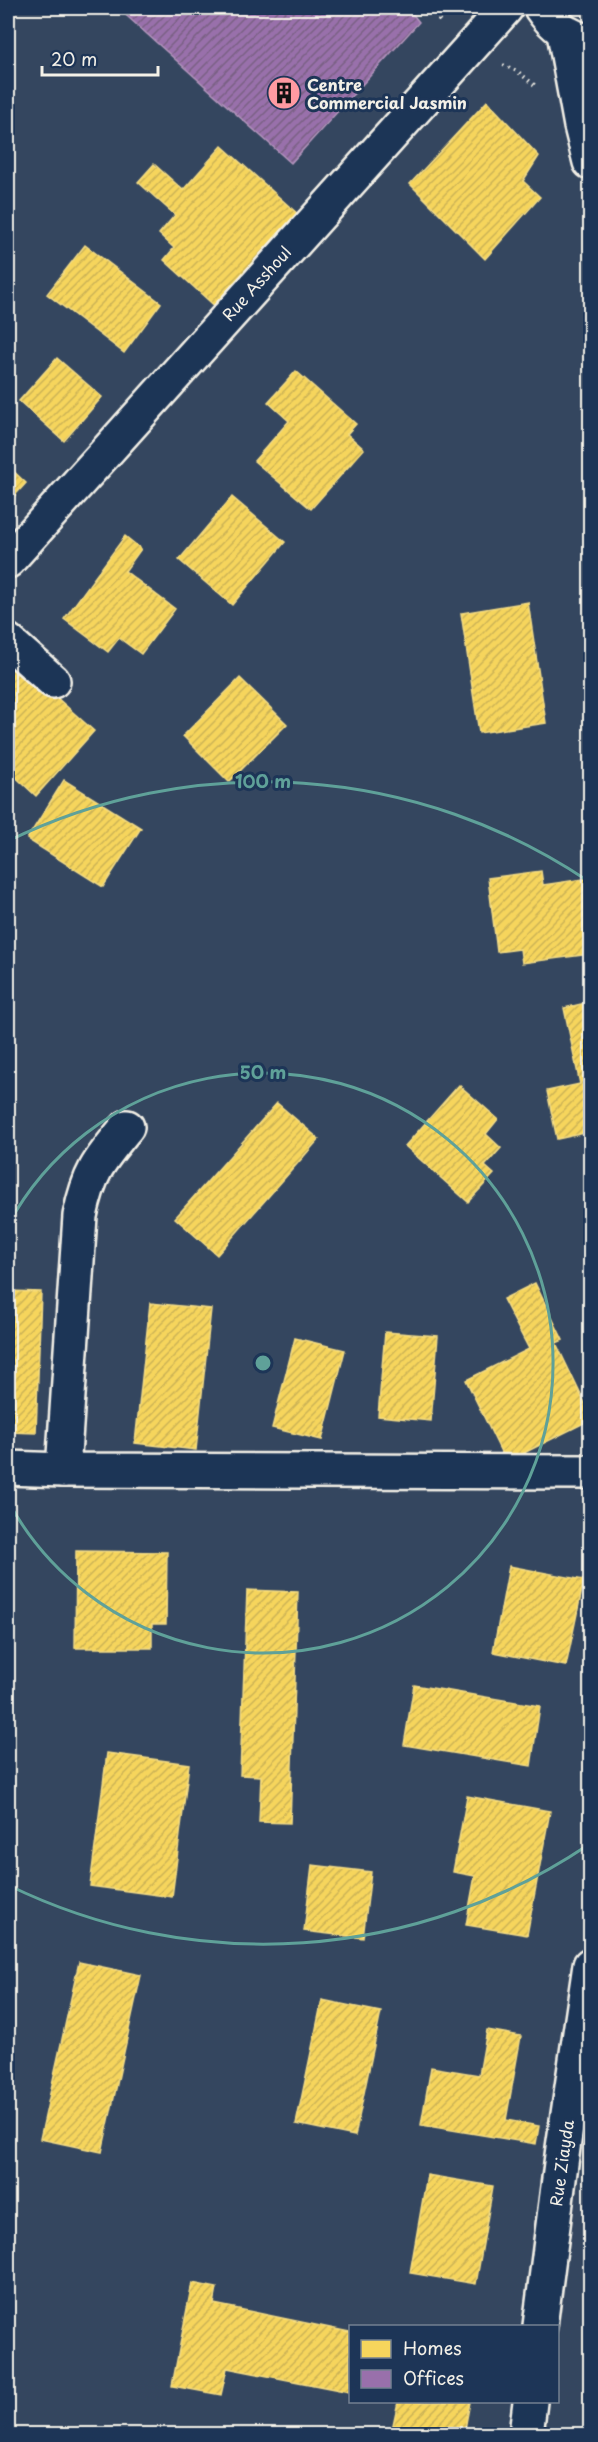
<svg xmlns="http://www.w3.org/2000/svg" width="598" height="2442" font-family="'Playpen Sans',sans-serif">
<style>
.homes{fill:url(#homes-hatch);stroke:#f5dd86;stroke-width:1.5}
.offices{fill:url(#offices-hatch);stroke:#b497bd;stroke-width:1.5}
.lines{fill:none;stroke-linecap:round;stroke-linejoin:round}
.minor-casing{stroke:#f4f1e8;stroke-width:38}
.secondary-casing{stroke:#f4f1e8;stroke-width:38}
.path{stroke:#f4f1e8;stroke-width:4;stroke-dasharray:1.5 4.5;stroke-linecap:butt}
.minor{stroke:#1d3557;stroke-width:33}
.secondary{stroke:#1d3557;stroke-width:33}
.ring{fill:none;stroke:#5fa199;stroke-width:3}
.labels{text-anchor:middle;dominant-baseline:central;stroke-width:6;stroke-linejoin:round;paint-order:stroke}
.poi-label{font-size:16px;font-weight:bold;fill:#f4f1e8;stroke:#1d3557;text-anchor:start}
.street-label{font-size:16px;fill:#f4f1e8;stroke:#1d3557}
.centre{fill:#5fa199;stroke:#1d3557;stroke-width:3}
.ring-label{font-size:18px;text-anchor:middle;font-weight:bold;fill:#5fa199;stroke:#1d3557;stroke-width:6;stroke-linejoin:round;paint-order:stroke}
</style>
<defs>
<pattern id="homes-hatch" width="6" height="6" patternUnits="userSpaceOnUse" patternTransform="scale(1.5)"><rect width="6" height="6" fill="#f6d55c"/><path d="M-1 1l2-2M0 6l6-6M5 7l2-2" fill="none" stroke="#cbb256"/></pattern>
<pattern id="offices-hatch" width="6" height="6" patternUnits="userSpaceOnUse" patternTransform="scale(1.5)"><rect width="6" height="6" fill="#9970ab"/><path d="M-1 1l2-2M0 6l6-6M5 7l2-2" fill="none" stroke="#796083"/></pattern>
</defs>
<rect width="100%" height="100%" fill="#34465f"/>
<filter id="ink" filterUnits="userSpaceOnUse"><feTurbulence type="fractalNoise" baseFrequency=".0167" numOctaves="2"/><feDisplacementMap in="SourceGraphic" scale="12" xChannelSelector="R" yChannelSelector="G"/><feConvolveMatrix kernelMatrix="1 2 1 2 8 2 1 2 1" color-interpolation-filters="sRGB"/></filter>
<g filter="url(#ink)">
<!-- homes -->
<g class="homes">
<polygon points="487,101 539,156 523,181 540,197 485,259 410,184"/>
<polygon points="222,146 299,215 219,310 164,260 174,248 159,234 175,215 138,182 154,164 183,190"/>
<polygon points="85,245 161,303 124,353 47,294"/>
<polygon points="57,358 102,397 64,441 19,401"/>
<polygon points="296,371 356,424 347,434 364,449 311,509 254,461 289,421 268,402"/>
<polygon points="8,466 26,483 8,503"/>
<polygon points="232,497 285,542 232,605 179,560"/>
<polygon points="125,536 141,549 125,571 175,609 141,654 119,638 108,652 64,619"/>
<polygon points="528,602 546,723 479,733 461,613"/>
<polygon points="8,648 36,679 94,731 36,796 8,770"/>
<polygon points="240,678 287,724 229,782 183,736"/>
<polygon points="64,780 141,828 103,887 27,839"/>
<polygon points="541,871 543,885 590,878 590,954 522,963 520,949 497,952 488,878"/>
<polygon points="590,1002 590,1132 557,1139 547,1091 580,1084 564,1008"/>
<polygon points="459,1085 498,1119 486,1134 501,1148 485,1166 494,1174 468,1202 405,1146"/>
<polygon points="277,1103 319,1139 217,1255 175,1218"/>
<polygon points="535,1283 563,1340 556,1343 590,1414 590,1420 506,1462 466,1380 529,1349 503,1299"/>
<polygon points="8,1291 41,1292 36,1433 8,1432"/>
<polygon points="150,1303 211,1309 196,1450 135,1443"/>
<polygon points="385,1332 438,1336 431,1421 378,1416"/>
<polygon points="295,1338 345,1350 322,1440 272,1428"/>
<polygon points="76,1551 167,1552 166,1624 152,1624 152,1648 75,1648"/>
<polygon points="509,1566 584,1580 566,1666 493,1652"/>
<polygon points="247,1590 298,1592 290,1823 259,1822 261,1776 240,1775"/>
<polygon points="414,1685 540,1706 531,1766 404,1745"/>
<polygon points="107,1753 189,1764 172,1897 90,1886"/>
<polygon points="467,1796 550,1811 527,1935 466,1925 475,1876 453,1872"/>
<polygon points="312,1865 371,1872 363,1938 304,1931"/>
<polygon points="79,1962 141,1975 102,2152 40,2139"/>
<polygon points="322,2000 381,2012 355,2136 296,2124"/>
<polygon points="487,2030 521,2036 506,2120 539,2126 536,2144 421,2125 431,2067 479,2075"/>
<polygon points="427,2175 493,2186 476,2284 410,2273"/>
<polygon points="192,2283 217,2288 214,2304 350,2332 350,2392 227,2368 221,2395 172,2386"/>
<polygon points="398,2402 470,2402 464,2434 391,2434"/>
</g>
<!-- offices -->
<polygon class="offices" points="118,8 412,8 411,12 419,22 291,163"/>
<g class="lines">
<defs>
<g id="minor">
<polyline points="564,33 581,126 590,162"/>
<polyline points="8,561 506,8"/>
<polyline points="8,641 53,681"/>
<polyline points="8,1468 63,1470 590,1472"/>
<path d="M63,1470l17,-254c9,-44 19,-55 47,-89"/>
<polyline points="540,2326 563,2148 590,1965"/>
<polyline points="526,2434 530,2402"/>
</g>
<path id="secondary" d="M541,8c12,18 28,29 49,34"/>
</defs>
<!-- minor casing -->
<use href="#minor" class="minor-casing"/>
<!-- secondary casing -->
<use href="#secondary" class="secondary-casing"/>
<!-- path -->
<g class="path">
<polyline points="441,8 439,20 443,24"/>
<polyline points="503,65 517,71 537,87"/>
</g>
<!-- minor -->
<use href="#minor" class="minor"/>
<!-- secondary -->
<use href="#secondary" class="secondary"/>
</g>
</g>
<!-- distance rings -->
<g class="ring">
<path d="M8 1225A290 290 0 1 1 8 1501"/>
<path d="M588 1845A581 581 0 0 1 8 1885M8 841A581 581 0 0 1 588 881"/>
</g>
<!-- icons -->
<defs>
<symbol id="building-disc" viewBox="-11 -11 22 22"><circle r="9.5" fill="#ff9aa2" stroke="#1d3557"/><path d="M-4-6H4V6H1V3H-1V6H-4ZM-2.5-4.3h1.7v1.8h-1.7ZM.8-4.3h1.7v1.8H.8ZM-2.5-1h1.7V.8h-1.7ZM.8-1h1.7V.8H.8Z" fill="#111"/></symbol>
</defs>
<g fill-rule="evenodd">
<use href="#building-disc" x="265" y="74" width="38" height="38"/>
</g>
<g class="labels">
<!-- poi labels -->
<g class="poi-label">
<text x="307" y="84">Centre<tspan x="307" dy="18">Commercial Jasmin</tspan></text>
</g>
<!-- street labels -->
<g class="street-label">
<text transform="translate(256 283) rotate(-48)">Rue Asshoul</text>
<text transform="translate(561 2163) rotate(-82)">Rue Ziayda</text>
</g>
</g>
<circle cx="263" cy="1363" r="9" class="centre"/>
<g class="ring-label">
<text x="263" y="788">100 m</text>
<text x="263" y="1079">50 m</text>
</g>
<!-- margin -->
<rect width="598" height="2442" fill="none" stroke="#1d3557" stroke-width="30"/>
<rect x="15" y="15" width="568" height="2412" fill="none" stroke="#f4f1e8" stroke-width="2" filter="url(#ink)"/>
<!-- legend -->
<rect x="349" y="2325" width="210" height="78" fill="#1d3557" stroke="#738091" stroke-width="1.5"/>
<rect x="361" y="2340" width="30" height="18" fill="#f6d55c" stroke="#738091" stroke-width="1.5"/>
<text x="403" y="2355" font-size="18" fill="#f4f1e8">Homes</text>
<rect x="361" y="2370" width="30" height="18" fill="#9970ab" stroke="#738091" stroke-width="1.5"/>
<text x="403" y="2385" font-size="18" fill="#f4f1e8">Offices</text>
<!-- scale -->
<path d="M42 66v9h116v-9" fill="none" stroke="#f4f1e8" stroke-width="3"/>
<text x="51" y="66" font-size="18" fill="#f4f1e8" stroke="#1d3557" stroke-width="4.5" paint-order="stroke">20 m</text>
</svg>
